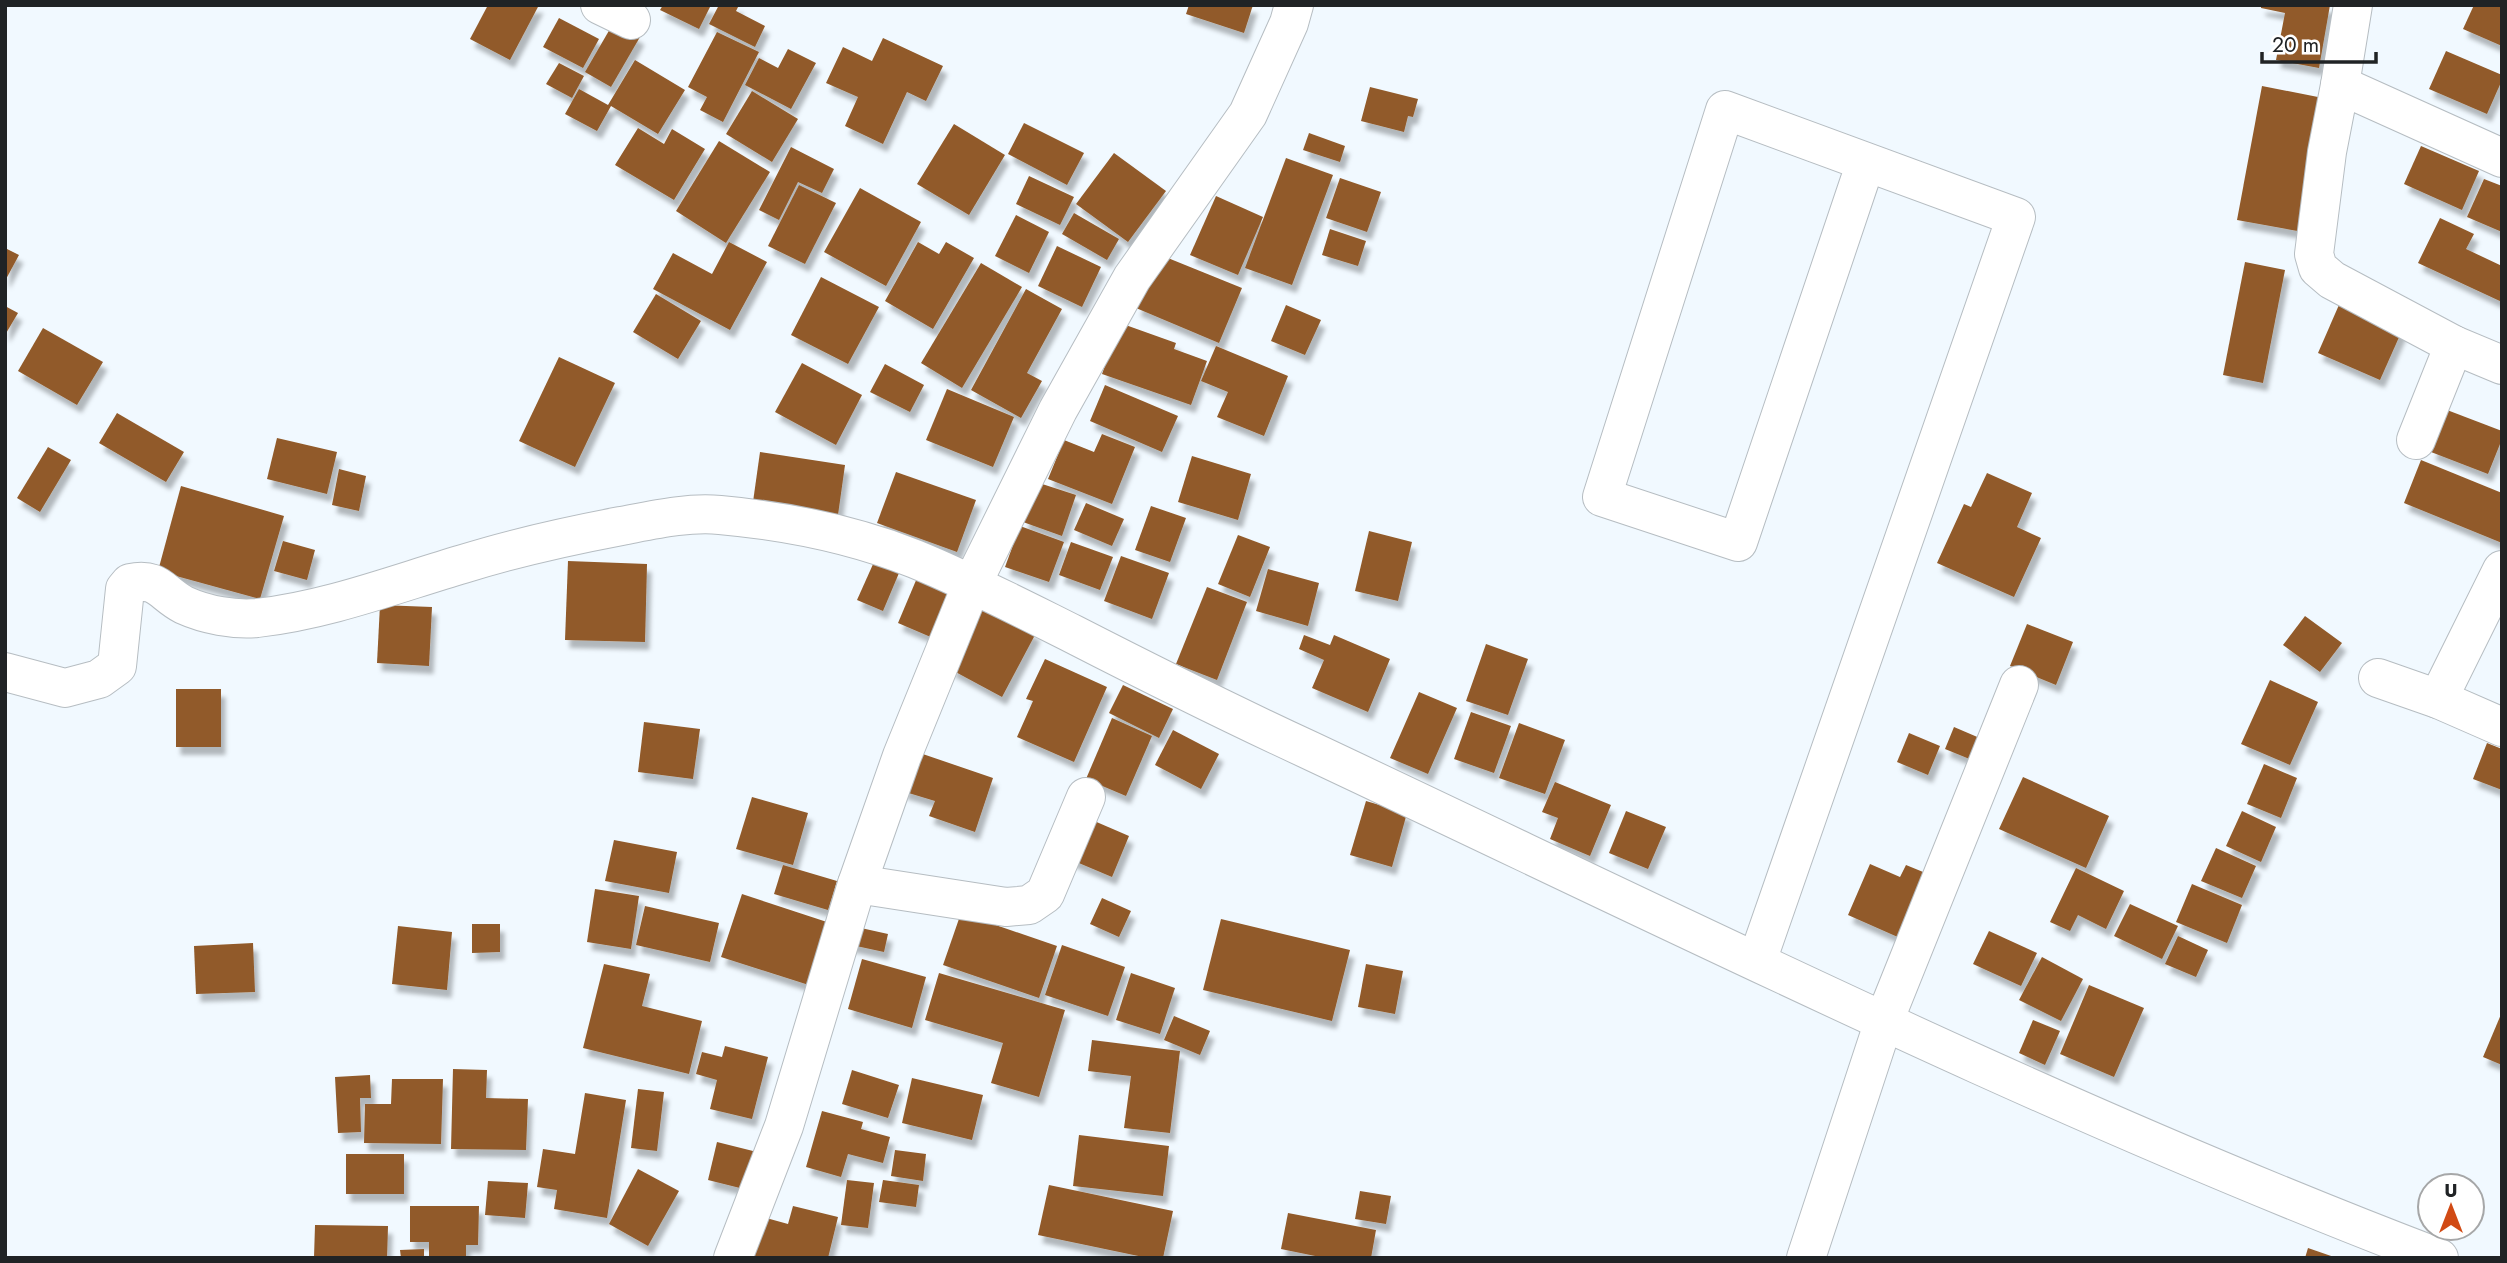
<svg xmlns="http://www.w3.org/2000/svg" width="2507" height="1263" font-family="Jost,sans-serif">
<style>
.building{fill:#915a29;filter:url(#shadow)}
.lines{fill:none;stroke-linecap:round;stroke-linejoin:round}
.minor-casing{stroke:#b6bdc2;stroke-width:40}
.minor{stroke:#fff;stroke-width:38}
</style>
<defs>
<filter id="shadow"><feDropShadow dx="4.5" dy="8" stdDeviation="2" flood-color="#0004"/></filter>
</defs>
<rect width="100%" height="100%" fill="#f1f9ff"/>
<!-- building -->
<g class="building">
<polygon points="488,5 539,5 510,60 470,39"/>
<polygon points="663,5 711,5 699,29 660,10"/>
<polygon points="719,5 739,5 736,11 765,26 755,47 709,24"/>
<polygon points="1189,5 1253,5 1244,33 1186,14"/>
<polygon points="2261,5 2330,5 2319,68 2276,60 2285,13 2261,8"/>
<polygon points="2474,5 2502,5 2502,46 2463,29"/>
<polygon points="559,18 599,39 583,68 543,47"/>
<polygon points="614,22 640,37 611,87 585,72"/>
<polygon points="717,32 759,52 723,122 700,110 707,97 688,87"/>
<polygon points="883,38 943,66 926,101 907,92 883,144 845,126 858,97 826,83 843,47 872,61"/>
<polygon points="788,49 816,63 791,109 745,85 759,58 778,68"/>
<polygon points="2446,51 2502,75 2502,80 2487,114 2429,89"/>
<polygon points="635,60 685,90 658,134 611,106 597,131 565,114 579,89 608,105"/>
<polygon points="559,63 584,76 572,98 546,84"/>
<polygon points="2262,86 2328,99 2303,232 2237,220"/>
<polygon points="1370,87 1418,99 1413,117 1408,116 1404,132 1361,121"/>
<polygon points="752,91 798,119 772,162 726,134"/>
<polygon points="1024,123 1084,153 1067,185 1008,154"/>
<polygon points="954,124 1005,155 969,215 917,184"/>
<polygon points="638,128 664,144 672,129 705,149 674,200 615,165"/>
<polygon points="1309,133 1345,146 1340,162 1303,150"/>
<polygon points="719,141 770,172 726,243 676,211"/>
<polygon points="2421,146 2479,171 2462,210 2404,184"/>
<polygon points="791,147 834,169 822,193 798,182 779,220 759,210"/>
<polygon points="1114,153 1166,191 1128,242 1076,204"/>
<polygon points="1286,158 1333,175 1292,285 1245,268"/>
<polygon points="1029,176 1074,197 1060,225 1016,204"/>
<polygon points="1340,178 1381,192 1367,232 1326,218"/>
<polygon points="2484,179 2502,186 2502,232 2467,217"/>
<polygon points="799,185 836,203 805,264 768,246"/>
<polygon points="860,188 921,222 886,286 824,252"/>
<polygon points="1216,196 1263,217 1238,275 1190,255"/>
<polygon points="1074,213 1119,239 1107,260 1062,234"/>
<polygon points="1016,215 1049,232 1029,273 995,256"/>
<polygon points="2440,218 2474,234 2466,249 2502,266 2502,302 2418,263"/>
<polygon points="1330,229 1366,241 1358,266 1322,255"/>
<polygon points="729,242 767,262 730,330 653,289 673,253 712,274"/>
<polygon points="918,242 939,254 946,242 974,258 933,329 885,301"/>
<polygon points="1057,246 1101,267 1082,307 1038,286"/>
<polygon points="5,248 19,255 5,281"/>
<polygon points="1158,254 1242,288 1219,343 1136,308"/>
<polygon points="2245,262 2285,270 2263,383 2223,375"/>
<polygon points="981,263 1022,287 962,388 921,363"/>
<polygon points="821,277 879,307 848,364 791,335"/>
<polygon points="1026,289 1062,309 1027,373 1042,381 1021,418 971,390"/>
<polygon points="656,294 701,321 678,359 633,332"/>
<polygon points="2342,298 2404,326 2380,380 2318,353"/>
<polygon points="1286,305 1321,320 1305,355 1271,341"/>
<polygon points="5,306 18,313 5,335"/>
<polygon points="1120,323 1176,343 1174,349 1207,361 1191,405 1102,374"/>
<polygon points="43,328 103,362 77,405 18,371"/>
<polygon points="1216,346 1288,376 1264,436 1217,417 1228,392 1201,381"/>
<polygon points="559,357 615,383 575,467 519,441"/>
<polygon points="802,363 862,395 836,445 775,412"/>
<polygon points="885,364 924,385 910,412 870,392"/>
<polygon points="1105,385 1178,416 1162,452 1090,421"/>
<polygon points="947,389 1014,417 993,467 926,440"/>
<polygon points="2447,410 2502,431 2502,439 2488,474 2431,452"/>
<polygon points="117,413 184,452 166,482 99,443"/>
<polygon points="1102,434 1135,447 1112,504 1048,479 1064,440 1094,452"/>
<polygon points="277,438 337,452 327,494 267,479"/>
<polygon points="48,447 71,460 40,512 17,498"/>
<polygon points="760,452 845,465 837,522 752,509"/>
<polygon points="1192,456 1251,474 1238,520 1178,502"/>
<polygon points="2421,460 2502,493 2502,543 2404,503"/>
<polygon points="339,469 366,476 359,511 332,505"/>
<polygon points="896,472 976,500 957,552 877,523"/>
<polygon points="1987,473 2032,493 2017,527 2041,538 2014,597 1937,563 1964,504 1971,507"/>
<polygon points="1036,482 1076,495 1062,536 1023,522"/>
<polygon points="181,486 284,516 260,599 158,571"/>
<polygon points="1086,503 1124,519 1112,546 1074,530"/>
<polygon points="1151,506 1186,518 1170,562 1135,550"/>
<polygon points="1020,526 1064,542 1049,582 1005,567"/>
<polygon points="1369,531 1412,542 1398,601 1355,591"/>
<polygon points="1238,535 1270,547 1250,597 1218,584"/>
<polygon points="283,541 315,550 307,580 274,571"/>
<polygon points="1071,542 1113,557 1100,590 1059,575"/>
<polygon points="1121,556 1169,573 1152,619 1104,601"/>
<polygon points="568,561 647,564 645,642 565,640"/>
<polygon points="874,562 899,573 883,611 857,600"/>
<polygon points="1268,569 1319,583 1308,626 1256,611"/>
<polygon points="917,578 960,596 940,641 898,623"/>
<polygon points="1207,587 1247,602 1217,680 1176,664"/>
<polygon points="380,605 432,607 429,666 377,663"/>
<polygon points="983,606 1036,633 1002,697 950,669"/>
<polygon points="2305,616 2342,643 2320,672 2283,645"/>
<polygon points="2027,624 2073,642 2056,685 2010,666"/>
<polygon points="1304,635 1330,645 1334,635 1390,659 1368,712 1312,688 1324,660 1299,649"/>
<polygon points="1486,644 1528,659 1508,715 1466,701"/>
<polygon points="1045,659 1107,687 1074,762 1017,737 1033,701 1026,699"/>
<polygon points="2270,680 2318,702 2290,765 2241,744"/>
<polygon points="1123,685 1173,709 1159,738 1109,713"/>
<rect x="176" y="689" width="45" height="58"/>
<polygon points="1419,692 1457,708 1428,774 1390,758"/>
<polygon points="1471,712 1511,726 1494,773 1454,759"/>
<polygon points="1112,718 1152,736 1126,796 1086,779"/>
<polygon points="644,722 700,729 693,779 638,772"/>
<polygon points="1519,723 1565,740 1545,794 1499,778"/>
<polygon points="1954,727 1982,739 1972,760 1945,749"/>
<polygon points="1173,730 1219,754 1201,789 1155,765"/>
<polygon points="1909,733 1940,746 1928,775 1897,762"/>
<polygon points="2487,743 2502,749 2502,790 2473,779"/>
<polygon points="914,751 993,778 975,832 929,816 935,801 902,791"/>
<polygon points="2264,764 2297,778 2281,818 2247,804"/>
<polygon points="2023,777 2109,816 2086,868 1999,829"/>
<polygon points="1555,782 1611,805 1590,856 1550,839 1558,818 1542,812"/>
<polygon points="752,797 808,813 793,865 736,849"/>
<polygon points="1366,801 1407,813 1392,867 1350,855"/>
<polygon points="1626,811 1666,827 1648,869 1609,853"/>
<polygon points="2242,811 2276,827 2261,862 2226,846"/>
<polygon points="1085,817 1129,836 1112,877 1067,858"/>
<polygon points="614,840 677,852 669,893 605,881"/>
<polygon points="2216,848 2256,866 2242,898 2201,881"/>
<polygon points="1870,864 1900,877 1906,865 1928,874 1900,938 1848,915"/>
<polygon points="783,865 837,881 828,910 774,894"/>
<polygon points="2076,868 2124,891 2106,929 2078,915 2070,931 2050,922"/>
<polygon points="2192,884 2242,905 2227,943 2176,922"/>
<polygon points="595,889 639,896 631,949 587,942"/>
<polygon points="742,894 833,924 812,986 721,957"/>
<polygon points="1102,898 1131,911 1119,937 1090,924"/>
<polygon points="2130,904 2178,926 2162,959 2114,936"/>
<polygon points="645,906 719,923 710,962 636,945"/>
<polygon points="961,913 1057,946 1039,998 943,965"/>
<polygon points="1221,919 1350,950 1332,1021 1203,990"/>
<polygon points="472,924 500,924 500,952 472,953"/>
<polygon points="398,926 452,932 447,990 392,984"/>
<polygon points="852,926 888,934 884,952 847,944"/>
<polygon points="1989,931 2037,953 2021,986 1973,964"/>
<polygon points="2178,936 2208,950 2196,977 2165,964"/>
<polygon points="253,943 255,992 196,994 194,946"/>
<polygon points="1062,945 1125,967 1108,1016 1045,995"/>
<polygon points="2042,957 2083,979 2061,1021 2019,1000"/>
<polygon points="862,959 926,977 912,1028 848,1009"/>
<polygon points="604,964 650,974 642,1006 702,1021 689,1074 583,1048"/>
<polygon points="1366,964 1403,971 1395,1014 1358,1007"/>
<polygon points="939,973 1065,1010 1039,1097 991,1083 1003,1043 925,1020"/>
<polygon points="1131,973 1175,988 1160,1034 1116,1020"/>
<polygon points="2089,985 2144,1008 2114,1077 2060,1054"/>
<polygon points="2502,1012 2502,1065 2483,1057"/>
<polygon points="1174,1016 1210,1031 1200,1055 1164,1040"/>
<polygon points="2033,1020 2060,1031 2045,1065 2019,1053"/>
<polygon points="1092,1040 1180,1051 1170,1133 1124,1128 1131,1076 1088,1071"/>
<polygon points="725,1046 768,1057 752,1119 710,1109 717,1080 696,1074 702,1052 722,1057"/>
<polygon points="453,1069 487,1070 486,1098 528,1099 526,1150 451,1149"/>
<polygon points="852,1070 899,1085 888,1118 842,1104"/>
<polygon points="370,1075 371,1098 360,1098 361,1132 338,1133 335,1077"/>
<polygon points="912,1078 983,1095 972,1140 902,1123"/>
<polygon points="392,1079 443,1079 441,1144 364,1143 365,1104 391,1104"/>
<polygon points="638,1089 664,1092 657,1151 631,1148"/>
<polygon points="585,1093 626,1100 607,1218 554,1209 557,1190 537,1187 543,1149 575,1154"/>
<polygon points="822,1111 863,1122 861,1129 890,1137 883,1163 848,1154 841,1177 806,1167"/>
<polygon points="1079,1135 1169,1146 1163,1196 1073,1186"/>
<polygon points="717,1142 761,1153 752,1191 708,1180"/>
<polygon points="895,1150 926,1154 923,1181 891,1176"/>
<rect x="346" y="1154" width="58" height="40"/>
<polygon points="638,1169 679,1191 648,1246 609,1224"/>
<polygon points="847,1180 874,1183 868,1228 841,1225"/>
<polygon points="883,1180 919,1185 916,1207 879,1202"/>
<polygon points="488,1181 528,1183 525,1218 485,1215"/>
<polygon points="1049,1185 1173,1211 1163,1258 1148,1258 1038,1235"/>
<polygon points="1360,1191 1391,1196 1386,1224 1355,1219"/>
<polygon points="410,1206 479,1206 478,1245 466,1245 466,1258 429,1258 429,1242 410,1242"/>
<polygon points="793,1206 838,1217 828,1258 749,1258 759,1216 788,1224"/>
<polygon points="1288,1213 1376,1230 1371,1258 1325,1258 1281,1249"/>
<polygon points="315,1225 388,1226 387,1258 314,1258"/>
<polygon points="2308,1248 2334,1257 2334,1258 2305,1258"/>
<polygon points="424,1249 424,1258 401,1258 400,1250"/>
</g>
<g class="lines">
<defs>
<g id="minor">
<polyline points="600,5 631,20"/>
<polyline points="2340,85 2353,5"/>
<polyline points="2502,158 2340,85 2327,152 2314,254 2318,268 2332,280 2454,345 2502,365"/>
<polyline points="2416,440 2454,345"/>
<path d="M5,672l60,16 34,-9 18,-13 8,-77 5,-6c29,-6 31,10 54,22 22,10 50,15 73,13 71,-8 138,-34 206,-54 51,-16 105,-28 158,-38 32,-6 66,-14 99,-11 66,6 133,19 195,44 54,22 106,49 158,75 78,40 156,79 236,116 374,176 744,361 1130,508"/>
<polyline points="2378,678 2438,699 2502,727"/>
<polyline points="2438,699 2502,570"/>
<polyline points="857,884 1006,907 1029,905 1045,894 1086,797"/>
<polyline points="1757,961 2016,217 1725,110 1602,497 1738,542 1866,162"/>
<polyline points="733,1258 784,1126 857,884 902,756 972,584 1058,410 1132,278 1248,114 1289,23 1294,5"/>
<polyline points="1806,1258 1884,1021 2019,685"/>
</g>
</defs>
<!-- minor casing -->
<use href="#minor" class="minor-casing"/>
<!-- minor -->
<use href="#minor" class="minor"/>
</g>
<!-- border -->
<rect width="2507" height="1263" fill="none" stroke="#202325" stroke-width="14"/>
<!-- north arrow -->
<g transform="translate(2451 1207)"><circle r="33" fill="#ffffff" stroke="#a6a7a8" stroke-width="2"/>
<path d="M0-5L12 26L0 18L-12 26Z" fill="#d14a14"/>
<text y="-10" font-size="19" font-weight="bold" text-anchor="middle" fill="#202325">U</text>
</g>
<!-- scale -->
<path d="M2262 52v10h114v-10" fill="none" stroke="#202325" stroke-width="3.5"/>
<text x="2272" y="52" font-size="21" fill="#202325" stroke="#ffffff" stroke-width="5" paint-order="stroke">20 m</text>
</svg>
